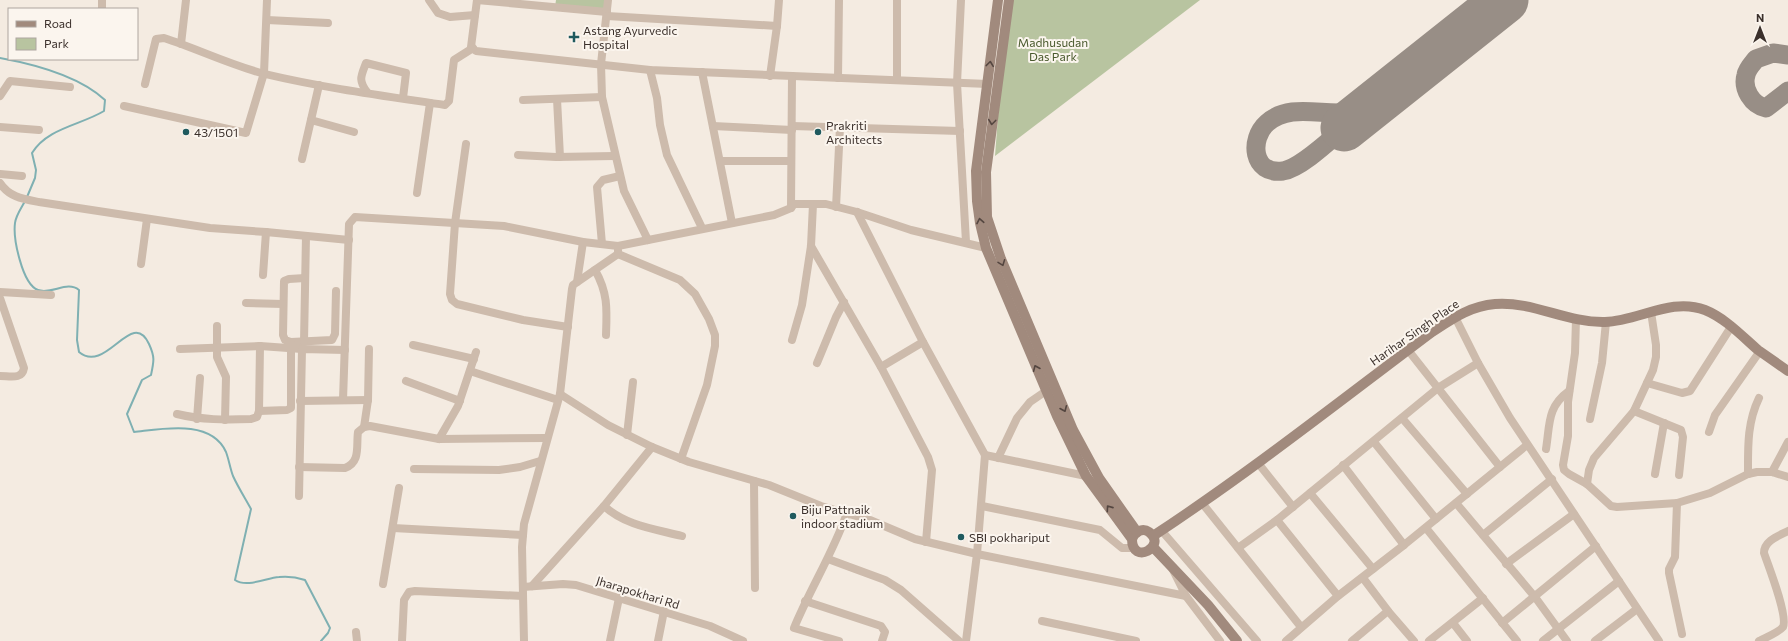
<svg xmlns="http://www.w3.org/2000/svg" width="1788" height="641" font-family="Commissioner,sans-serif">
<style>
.green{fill:#b8c4a0}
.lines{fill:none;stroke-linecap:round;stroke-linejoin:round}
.stream{stroke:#7fb0b2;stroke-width:2}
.taxiway{stroke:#988e86;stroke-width:19}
.runway{stroke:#988e86;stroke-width:47}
.street{stroke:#cdbbac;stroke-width:8}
.secondary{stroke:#a18a7d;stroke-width:10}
.oneway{stroke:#544640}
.poi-dot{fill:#1f5a5e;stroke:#fbf5ee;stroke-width:1.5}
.labels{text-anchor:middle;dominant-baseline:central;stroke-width:4;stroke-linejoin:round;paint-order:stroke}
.poi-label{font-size:12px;fill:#3b302b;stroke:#fbf5ee;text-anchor:start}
.park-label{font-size:12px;fill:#4a5a2e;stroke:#fbf5ee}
.street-label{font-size:12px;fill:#3b302b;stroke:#fbf5ee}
</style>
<rect width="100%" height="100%" fill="#f4ebe1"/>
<!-- green -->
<g class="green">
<polygon points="556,0 607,0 606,11 555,7"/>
<polygon points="1007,0 1200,0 995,156"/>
</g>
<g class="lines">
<!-- stream -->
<g class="stream">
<path d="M0,58c33,6 79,18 105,42l-1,11c-23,14 -57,17 -72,42l4,17 -1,8 -8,19"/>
<path d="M25,201c-3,6 -9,14 -10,22 -2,15 7,61 23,67 14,5 29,-10 41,0l-2,50 2,12c27,23 53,-45 70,-8 6,13 5,17 2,31l-9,5 -15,34 7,18c29,-3 77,-13 92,20 3,8 4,16 7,24 5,11 12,22 18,33l-16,71c12,8 31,-2 44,-3 9,-1 17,0 26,3l25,48 -2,5 -7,8"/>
</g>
<!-- taxiway -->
<g class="taxiway">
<path d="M1788,55l-15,-2 -17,6c-4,5 -9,10 -10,16 -4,14 6,30 20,33l22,-17"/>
<path d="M1344,128c-14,12 -43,40 -61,43 -31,4 -34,-32 -16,-48 23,-21 58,-6 86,-11 13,-3 28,-15 39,-22"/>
</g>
<!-- runway -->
<polyline class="runway" points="1344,128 1505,0"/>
<!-- street -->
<g class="street">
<polyline points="429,0 438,13 450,17 475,15"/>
<polyline points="477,0 471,47 476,51 650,70 988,84"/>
<polyline points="477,0 607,12"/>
<polyline points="608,0 601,64 602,97 624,191 648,240"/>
<polyline points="961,0 957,83 966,242"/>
<polyline points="102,9 102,0"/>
<polyline points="607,16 777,26"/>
<polyline points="267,20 328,23"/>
<polyline points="181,44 186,0"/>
<polyline points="650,70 657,98 660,125 667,155 702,228"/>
<polyline points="702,72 732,223"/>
<polyline points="770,76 777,26 779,0"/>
<polyline points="838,78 839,0"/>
<polyline points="897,79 897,0"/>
<path d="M145,84l11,-45 8,-1c34,11 66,27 101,36 59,14 120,22 180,31l4,-4 5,-41 19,-12"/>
<path d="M367,92c-9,-12 -6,-16 -1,-29l40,10 -3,25"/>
<polyline points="0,96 10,81 70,87"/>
<polyline points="557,99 560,157"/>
<polyline points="523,100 602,97"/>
<polyline points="124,106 246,133 264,73 267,0"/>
<polyline points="311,120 354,132"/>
<polyline points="713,126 792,130"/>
<polyline points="792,126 960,131"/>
<polyline points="0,127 39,130"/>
<polyline points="466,144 455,223 450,294 452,300 457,304 523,320 568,327"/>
<polyline points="518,155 556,157 614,156"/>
<polyline points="302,159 319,85"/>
<polyline points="720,161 791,161"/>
<polyline points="0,174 22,176"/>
<path d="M0,183c9,14 23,16 39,19l171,26 56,4"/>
<polyline points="417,193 430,103"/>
<polyline points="836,207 840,127"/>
<polyline points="791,208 792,76"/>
<polyline points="857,212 923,342 985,455 1086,476"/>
<polyline points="602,244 597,187 603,180 620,176"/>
<polyline points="811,246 881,367 928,457 932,470 926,542"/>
<polyline points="618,254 680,280 695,294 709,319 715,335 715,346 707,385 681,459"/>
<polyline points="141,264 147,219"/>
<path d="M595,270c13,23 12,39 11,65"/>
<polyline points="263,275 266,232 349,240"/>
<polyline points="305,278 289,279 284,281 283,335 285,340 291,342 332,340 335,334 336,291"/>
<polyline points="577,282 583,242"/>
<polyline points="0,292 51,295"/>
<path d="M0,298l24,70c-2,12 -14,8 -24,8"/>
<polyline points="246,303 283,304"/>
<polyline points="1455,317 1478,363 1510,418 1659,641"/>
<polyline points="1576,319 1575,353 1568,402 1568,436 1563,465 1564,470 1569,474 1587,484 1611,506 1617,507 1677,503 1710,493 1748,474 1757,472 1772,472 1788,477"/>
<polyline points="217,326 217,357 226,377 225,420"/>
<polyline points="792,340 802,305 811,246 813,204"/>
<polyline points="304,342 306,236"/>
<polyline points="413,345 474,359"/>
<polyline points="180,349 260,346 302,349"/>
<polyline points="1408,350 1500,467"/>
<polyline points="817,363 836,317 844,302"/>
<polyline points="881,367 923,342"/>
<polyline points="470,371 558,400"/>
<polyline points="406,381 460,401"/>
<polyline points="1647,383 1682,393 1690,391 1731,327"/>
<polyline points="560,394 608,425 652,447 689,462 769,485 821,506 870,520 915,539 977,554 966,641"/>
<polyline points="343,400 349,224 355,217 504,226 583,242 618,246"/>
<polyline points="300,401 368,400"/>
<polyline points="259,411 287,410 291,408 291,342"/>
<polyline points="1634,411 1681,430 1683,437 1679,475"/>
<path d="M177,414c25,6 48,6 74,5l6,-2 2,-6 1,-65"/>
<polyline points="1402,418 1467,494"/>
<polyline points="197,419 200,378"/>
<polyline points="1590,419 1602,363 1606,322"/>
<polyline points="364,427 368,400 369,349"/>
<polyline points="1709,432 1715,415 1760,351"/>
<polyline points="627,435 633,382"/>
<polyline points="439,439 458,406 476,352"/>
<polyline points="1374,442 1436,519"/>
<path d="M1546,449c4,-25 1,-42 23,-58"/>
<polyline points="985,455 977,554 1186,596 1173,570"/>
<polyline points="998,458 1017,418 1030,402 1046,391"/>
<polyline points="1258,463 1293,507"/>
<polyline points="1343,465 1404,545"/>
<path d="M299,467l46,1c16,-6 11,-22 13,-36l6,-5 6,-1 69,13 108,-1"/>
<polyline points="414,469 499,470 520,467 540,461"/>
<polyline points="1772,472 1788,442"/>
<polyline points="1655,474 1664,423"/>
<path d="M1748,474c0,-27 -1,-51 11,-76"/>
<polyline points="754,481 755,588"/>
<polyline points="1587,484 1589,470 1594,458 1634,411 1653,370 1656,357 1656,345 1651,312"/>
<polyline points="1310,493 1373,569"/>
<polyline points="299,496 302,349 345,350"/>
<polyline points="1202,503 1301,627"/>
<polyline points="1456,503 1535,597 1567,641"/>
<polyline points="1677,503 1675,557 1669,569 1669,573 1682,634"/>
<path d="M604,506c22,20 51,23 78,30"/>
<polyline points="982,506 1100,530 1122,548 1134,548"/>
<polyline points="1277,520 1338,596"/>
<polyline points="393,528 523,535"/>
<polyline points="1426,528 1517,641"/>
<polyline points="1161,530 1257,641"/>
<polyline points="1483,535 1552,479"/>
<polyline points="1238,548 1277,520 1438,388 1478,363"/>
<polyline points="828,559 885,580 901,590 959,641"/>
<polyline points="1506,564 1574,514"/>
<polyline points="1363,578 1388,611 1414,641"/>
<polyline points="383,584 399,488"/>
<polyline points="532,586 604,506 652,447"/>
<polyline points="523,587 563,584 576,585 710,626 743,641"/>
<polyline points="1186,596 1220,641"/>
<polyline points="805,601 881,626 885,632 882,641"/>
<polyline points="1042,621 1136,641"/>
<polyline points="1453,623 1467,641"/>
<polyline points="1502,623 1596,546"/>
<polyline points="356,632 357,641"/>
<polyline points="402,641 404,600 409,592 415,591 523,596"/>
<polyline points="524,641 522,547 524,524 560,394 572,289 573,285 618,254 618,246 774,215 791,208 794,204 826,204 857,212 911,230 986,248"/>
<polyline points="610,641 619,598"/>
<polyline points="658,641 664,611"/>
<path d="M839,641l-45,-13c16,-39 39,-75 53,-115"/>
<polyline points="1286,641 1338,596 1404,545 1527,445"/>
<polyline points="1352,641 1388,611"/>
<polyline points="1429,641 1483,598"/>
<polyline points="1543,641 1619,581"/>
<polyline points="1595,641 1637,609"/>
<path d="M1759,641c7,-4 19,-8 24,-14 5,-11 -14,-60 -19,-74 0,-12 14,-17 24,-22"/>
</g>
<!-- secondary -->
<g class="secondary">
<path d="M998,0l-22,171 1,30 3,22 6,25 71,168 29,60 46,63c0,27 36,7 17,-7 -7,-5 -14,0 -17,7"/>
<polyline points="1009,0 986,172 987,217 1001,259 1073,430 1099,478 1137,532"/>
<path d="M1153,536c96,-63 187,-135 279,-204 20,-13 38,-26 63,-28 38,-3 72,19 110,18 34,-1 66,-25 100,-12 20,8 37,26 53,40 10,7 20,14 30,21"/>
<polyline points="1153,547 1208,605 1237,641"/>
</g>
</g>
<!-- one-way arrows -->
<defs><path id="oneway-chevron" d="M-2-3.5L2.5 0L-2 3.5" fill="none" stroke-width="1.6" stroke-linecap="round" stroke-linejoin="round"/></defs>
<g class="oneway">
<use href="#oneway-chevron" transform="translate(990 64) rotate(-83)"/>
<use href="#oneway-chevron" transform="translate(992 122) rotate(97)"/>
<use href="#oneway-chevron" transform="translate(980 221) rotate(-101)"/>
<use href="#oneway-chevron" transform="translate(1002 263) rotate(69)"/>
<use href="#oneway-chevron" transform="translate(1036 368) rotate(-113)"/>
<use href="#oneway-chevron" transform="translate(1064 409) rotate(67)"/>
<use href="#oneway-chevron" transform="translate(1109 508) rotate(-125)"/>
</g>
<!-- markers -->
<g class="poi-dot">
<path d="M572 31h4v4h4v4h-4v4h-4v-4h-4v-4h4z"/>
<circle cx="186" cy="132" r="4"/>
<circle cx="818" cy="132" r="4"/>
<circle cx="793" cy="516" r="4"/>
<circle cx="961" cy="537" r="4"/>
</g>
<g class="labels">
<!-- poi labels -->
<g class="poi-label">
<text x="583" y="30">Astang Ayurvedic<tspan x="583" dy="14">Hospital</tspan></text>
<text x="826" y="125">Prakriti<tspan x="826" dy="14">Architects</tspan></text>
<text x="194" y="132">43/1501</text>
<text x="801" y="509">Biju Pattnaik<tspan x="801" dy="14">indoor stadium</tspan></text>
<text x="969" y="537">SBI pokhariput</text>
</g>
<!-- park labels -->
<g class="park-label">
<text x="1053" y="42">Madhusudan<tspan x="1053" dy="14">Das Park</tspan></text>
</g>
<!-- street labels -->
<g class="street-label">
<text transform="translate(1414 332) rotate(-35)">Harihar Singh Place</text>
<text transform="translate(638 592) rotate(17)">Jharapokhari Rd</text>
</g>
</g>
<!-- legend -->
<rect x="8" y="8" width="130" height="52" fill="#fbf5ee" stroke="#aea6a0"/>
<rect x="16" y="21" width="20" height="6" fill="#a18a7d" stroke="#aea6a0"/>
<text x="44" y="28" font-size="12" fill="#3b302b">Road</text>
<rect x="16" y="38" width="20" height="12" fill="#b8c4a0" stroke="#aea6a0"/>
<text x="44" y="48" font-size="12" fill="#3b302b">Park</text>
<!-- north arrow -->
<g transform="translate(1760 28)" stroke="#fbf5ee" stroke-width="3" paint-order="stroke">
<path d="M0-3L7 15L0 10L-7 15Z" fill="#3b302b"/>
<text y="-6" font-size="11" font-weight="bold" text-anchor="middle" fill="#3b302b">N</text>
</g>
</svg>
